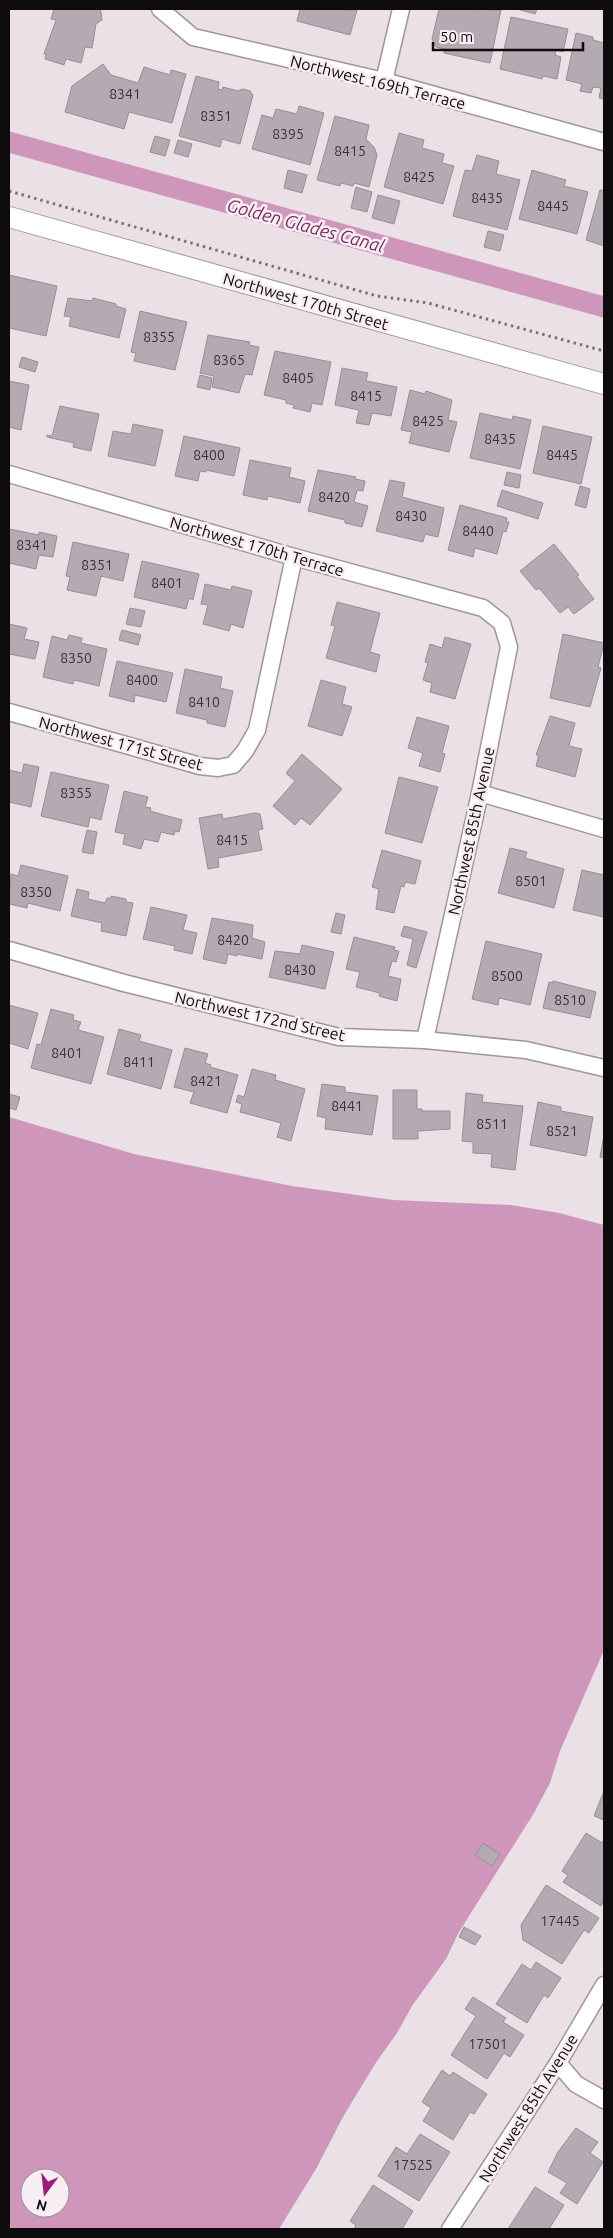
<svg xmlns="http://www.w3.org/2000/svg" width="613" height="2238" font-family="Ubuntu,sans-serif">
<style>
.water{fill:#cf96bb;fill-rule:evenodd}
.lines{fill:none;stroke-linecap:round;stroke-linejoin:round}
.canal{stroke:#cf96bb;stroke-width:21}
.building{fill:#b5aab1;stroke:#988d94}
.minor-casing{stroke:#a0959c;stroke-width:19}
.tertiary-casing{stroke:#a0959c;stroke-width:22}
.path{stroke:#7a7377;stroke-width:3;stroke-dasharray:2.5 4;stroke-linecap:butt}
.minor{stroke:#fff;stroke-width:16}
.tertiary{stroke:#fff;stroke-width:20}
.labels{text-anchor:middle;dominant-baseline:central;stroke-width:5;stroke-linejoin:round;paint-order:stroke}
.number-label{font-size:14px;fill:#383336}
.street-label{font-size:16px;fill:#0e0b0d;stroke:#f9edf4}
.water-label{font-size:18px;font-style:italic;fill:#722e5e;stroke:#f9edf4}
</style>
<rect width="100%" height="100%" fill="#ece0e7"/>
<!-- water -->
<path class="water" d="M9,1117l125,37 158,32 101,14 118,5 48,8 45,12v425l-44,101 -10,32 -16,30 -75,119 -13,27 -34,47 -15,27 -20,28 -33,54 -28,54 -37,60h-270zM30,2178h30v30h-30z"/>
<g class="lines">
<!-- canal -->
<polyline class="canal" points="9,142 604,307"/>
</g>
<!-- building -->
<g class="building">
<polygon points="54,9 100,9 101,12 102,20 96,24 92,48 85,47 81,63 66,59 64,65 45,59 46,54 44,54 56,20 51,19"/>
<polygon points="300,9 357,10 350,35 297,21"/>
<polygon points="439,9 501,10 490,63 444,53 445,49 436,47 432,39"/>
<polygon points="517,9 537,9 535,14"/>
<polygon points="511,17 568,29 563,52 556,50 555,55 561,57 557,79 543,76 542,79 500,69"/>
<polygon points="576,33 593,37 593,40 604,43 604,99 599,98 601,88 593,87 591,93 580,91 582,84 566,80"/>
<polygon points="103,64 111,75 138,83 144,67 170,75 171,70 186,74 172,123 129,112 124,129 65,112 72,86"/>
<polygon points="196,76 219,82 218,89 222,90 223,87 238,91 243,89 250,91 253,95 240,144 222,139 220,147 179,136"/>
<polygon points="299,106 324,113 310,165 252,149 262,115 273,118 276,109 297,114"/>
<polygon points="335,116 369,125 366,139 374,147 377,155 369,187 354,183 353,186 341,183 340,186 317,180"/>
<polygon points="399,133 424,140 422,148 444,154 442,163 454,166 443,204 384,187"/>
<polygon points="155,136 170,140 165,156 150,152"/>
<polygon points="178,140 192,144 188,157 174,153"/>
<polygon points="477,155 499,161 496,174 520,180 507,230 453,216 465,170 472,171"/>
<polygon points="288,170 307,175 302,193 284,188"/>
<polygon points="532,170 566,180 564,186 588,192 577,234 519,219"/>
<polygon points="356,187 372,192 367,212 351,208"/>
<polygon points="600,190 604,191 604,246 586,240"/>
<polygon points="378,195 400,201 394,224 372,218"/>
<polygon points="488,231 504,235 500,251 484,247"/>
<polygon points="9,275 57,286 46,336 9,328"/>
<polygon points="68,298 92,301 93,298 116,304 116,306 126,309 119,338 69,326 71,317 64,316"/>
<polygon points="140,311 187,322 175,370 134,361 136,353 131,352"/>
<polygon points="208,335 250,342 249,345 259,347 252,375 245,374 239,393 212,387 214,376 200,373"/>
<polygon points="275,351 331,362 322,405 312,403 310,412 293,408 294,405 286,403 286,400 264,395"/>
<polygon points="22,357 38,362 35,372 19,367"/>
<polygon points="342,368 368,373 366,381 397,387 391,416 372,413 369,425 356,423 359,410 335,405"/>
<polygon points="200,375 212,378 210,390 197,387"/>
<polygon points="9,381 29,385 21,430 9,427"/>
<polygon points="410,390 425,394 426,391 452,400 448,420 457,422 449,452 409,443 412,432 401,430"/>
<polygon points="60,406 99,414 91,451 73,447 74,443 47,437 47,435 52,436"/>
<polygon points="480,413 512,420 513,416 531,420 520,469 470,458"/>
<polygon points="133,424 163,430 155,466 108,456 113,431 131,434"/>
<polygon points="543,426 592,437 581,484 533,473"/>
<polygon points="184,436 240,448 234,476 206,470 206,472 200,471 198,481 175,476"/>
<polygon points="250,460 291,468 289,477 305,481 300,503 268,496 267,500 243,495"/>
<polygon points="318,470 356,477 355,479 365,481 363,491 357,490 354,502 368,506 362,527 345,523 345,520 308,511"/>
<polygon points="507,472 521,475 519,488 504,485"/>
<polygon points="390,480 405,483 402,497 444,508 438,537 425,534 423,542 376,531"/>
<polygon points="580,486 590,489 586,508 575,505"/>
<polygon points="502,490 543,503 538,519 497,506"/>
<polygon points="460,505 507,518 506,522 509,522 506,532 503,531 497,554 475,548 473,557 448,550"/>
<polygon points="9,529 39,535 39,532 57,536 53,557 39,555 36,569 9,563"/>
<polygon points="73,542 129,554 123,581 101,576 96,596 67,590 70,577 66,576"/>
<polygon points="554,544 579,575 577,577 594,599 574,614 568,607 560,613 539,588 536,590 520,571"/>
<polygon points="142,561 199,574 193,600 189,598 186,609 134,597"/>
<polygon points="205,584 231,590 232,586 252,591 243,628 231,624 229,631 203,624 208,605 201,604"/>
<polygon points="337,602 380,613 370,652 380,655 376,672 326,658 335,626 331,625"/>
<polygon points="130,608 145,611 141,627 126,624"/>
<polygon points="9,624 27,628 24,639 39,642 35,659 9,654"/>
<polygon points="122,630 141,635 138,645 119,640"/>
<polygon points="563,634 604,643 598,667 601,668 590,707 550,698"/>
<polygon points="69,635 82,638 81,643 107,649 99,686 74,680 73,684 43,677 52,636 67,640"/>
<polygon points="445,637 471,644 455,699 430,692 432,683 423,680 428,663 425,662 430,644 442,648"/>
<polygon points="117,661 173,673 166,702 135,695 134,702 109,696"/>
<polygon points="185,669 222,677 220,688 233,691 225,727 207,723 207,720 176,713"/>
<polygon points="321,680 346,687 342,704 352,707 342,736 308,726"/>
<polygon points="550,716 575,723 569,746 582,749 575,777 536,766 539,755 536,755"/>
<polygon points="417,717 449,726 442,753 445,754 440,772 419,766 423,753 408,748"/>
<polygon points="302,754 342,789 310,825 301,818 295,825 273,806 295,781 286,773"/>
<polygon points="24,764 39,767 31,807 9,802 9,770 22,773"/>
<polygon points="51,772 109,785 101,820 90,817 88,827 41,816"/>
<polygon points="399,777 438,787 422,843 385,833"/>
<polygon points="124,791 148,797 145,807 151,808 150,811 182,820 179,832 175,831 174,835 161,832 158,842 144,839 141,849 123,844 125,834 115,832"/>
<polygon points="255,813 260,814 263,829 258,830 262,850 218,858 219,867 208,869 199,818 222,814 223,819"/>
<polygon points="87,830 97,832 93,854 82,852"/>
<polygon points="510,848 527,852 525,858 564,869 554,908 498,893"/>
<polygon points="382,850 421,861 415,884 405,882 404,887 401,886 394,913 376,909 379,889 372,887"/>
<polygon points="21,865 68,876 60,911 28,903 27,908 9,904 11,874 18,876"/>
<polygon points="582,870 604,875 604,917 573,910"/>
<polygon points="77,889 89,892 88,899 105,903 107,898 111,898 111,896 126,899 126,902 133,903 126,936 101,931 102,923 71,916"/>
<polygon points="151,907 187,915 183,930 197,933 192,954 174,950 175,946 143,939"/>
<polygon points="336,913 345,915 341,934 331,932"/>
<polygon points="212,918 253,925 252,938 265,942 262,959 237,954 237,956 228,954 226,964 203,959"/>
<polygon points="404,926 427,932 416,968 407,965 413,939 401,936"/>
<polygon points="354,937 395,947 394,950 399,951 396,962 392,961 388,976 401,979 397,1001 379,996 380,993 356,987 360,972 346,969"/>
<polygon points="486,941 542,954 530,1005 499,998 498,1005 472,999"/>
<polygon points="302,945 334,952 325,989 269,977 275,951 300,954"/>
<polygon points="553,981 596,992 590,1018 543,1008 549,982 553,983"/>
<polygon points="9,1005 38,1013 28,1049 9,1043"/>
<polygon points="51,1009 74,1015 73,1020 81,1022 78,1030 104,1037 91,1084 31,1068 37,1044 41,1045"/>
<polygon points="119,1029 141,1035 139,1041 172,1050 161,1089 107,1074"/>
<polygon points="185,1048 208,1054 205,1063 211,1065 210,1067 238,1075 227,1113 190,1103 194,1092 174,1087"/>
<polygon points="252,1069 276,1075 275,1080 305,1089 291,1141 277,1137 281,1123 240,1112 242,1104 236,1102 238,1095 244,1097"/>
<polygon points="322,1084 345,1087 345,1092 378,1096 372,1135 325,1129 326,1118 317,1116"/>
<polygon points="393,1090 417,1090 417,1109 422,1109 422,1111 450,1111 450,1129 418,1131 418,1139 393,1139"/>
<polygon points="466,1093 483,1095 482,1102 523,1106 515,1170 491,1167 492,1154 473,1153 473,1142 462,1141"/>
<polygon points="9,1094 20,1097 16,1110 9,1108"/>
<polygon points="538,1102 561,1107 561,1111 593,1117 586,1156 530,1145"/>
<polygon points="604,1136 604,1158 600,1157"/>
<polygon points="604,1791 604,1820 594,1816"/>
<polygon points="586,1833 602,1843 604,1839 604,1900 601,1906 563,1882 568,1875 562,1871"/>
<polygon points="483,1843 500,1854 492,1866 475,1855"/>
<polygon points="546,1885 599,1918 589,1933 584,1930 562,1964 523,1940 521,1925"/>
<polygon points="464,1927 481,1936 475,1945 459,1937"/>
<polygon points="536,1962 561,1978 548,1998 544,1995 527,2023 496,2004 522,1964 531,1970"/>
<polygon points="473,1997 506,2018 503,2022 524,2035 510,2057 504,2053 487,2079 451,2055 476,2016 465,2009"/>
<polygon points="442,2070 450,2076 453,2072 487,2094 474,2114 470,2112 453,2140 423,2121 431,2108 422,2102"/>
<polygon points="576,2128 598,2142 590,2153 603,2162 577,2204 560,2193 567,2183 548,2172 558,2152"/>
<polygon points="420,2134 450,2152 419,2201 378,2176 396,2147 407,2154"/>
<polygon points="373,2185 413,2211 402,2229 354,2229 356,2225 350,2221"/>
<polygon points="535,2187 564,2205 549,2229 508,2229"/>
</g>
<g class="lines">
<defs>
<g id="minor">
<polyline points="160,9 193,37 384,81 604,142"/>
<polyline points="384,81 401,9"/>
<polyline points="9,474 294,557 483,608 502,623 509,647 480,793 425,1040"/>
<polyline points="9,712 200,766 218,768 233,765 245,751 257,730 294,557"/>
<polyline points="480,793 604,829"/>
<polyline points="9,950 124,983 339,1037 425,1040 526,1050 604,1068"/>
<polyline points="558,2063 576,2084 604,2100"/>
<polyline points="450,2229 558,2063 604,1985"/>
</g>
<polyline id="tertiary" points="9,217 604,384"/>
</defs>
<!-- minor casing -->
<use href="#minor" class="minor-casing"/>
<!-- tertiary casing -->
<use href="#tertiary" class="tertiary-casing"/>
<!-- path -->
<polyline class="path" points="9,191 377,296 428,303 604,351"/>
<!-- minor -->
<use href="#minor" class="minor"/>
<!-- tertiary -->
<use href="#tertiary" class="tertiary"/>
</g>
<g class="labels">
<!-- number labels -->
<g class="number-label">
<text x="125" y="94">8341</text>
<text x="216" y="116">8351</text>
<text x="288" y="134">8395</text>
<text x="350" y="151">8415</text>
<text x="419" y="177">8425</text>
<text x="487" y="198">8435</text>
<text x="553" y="206">8445</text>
<text x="159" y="337">8355</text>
<text x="229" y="360">8365</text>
<text x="298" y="378">8405</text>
<text x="366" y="396">8415</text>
<text x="428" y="421">8425</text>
<text x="500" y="439">8435</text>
<text x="209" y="455">8400</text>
<text x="562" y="455">8445</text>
<text x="334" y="497">8420</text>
<text x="411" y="516">8430</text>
<text x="478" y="531">8440</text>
<text x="32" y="545">8341</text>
<text x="97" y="565">8351</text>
<text x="167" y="583">8401</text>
<text x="76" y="658">8350</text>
<text x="142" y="680">8400</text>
<text x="204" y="702">8410</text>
<text x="76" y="793">8355</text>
<text x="232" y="840">8415</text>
<text x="531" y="881">8501</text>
<text x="36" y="892">8350</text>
<text x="233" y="940">8420</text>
<text x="300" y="970">8430</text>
<text x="507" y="976">8500</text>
<text x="570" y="1000">8510</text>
<text x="67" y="1053">8401</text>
<text x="139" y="1062">8411</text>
<text x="206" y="1081">8421</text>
<text x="347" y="1106">8441</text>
<text x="492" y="1124">8511</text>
<text x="562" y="1131">8521</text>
<text x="560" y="1921">17445</text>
<text x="488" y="2044">17501</text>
<text x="413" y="2165">17525</text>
</g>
<!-- street labels -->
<g class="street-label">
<text transform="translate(378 82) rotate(14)">Northwest 169th Terrace</text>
<text transform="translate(306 301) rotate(16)">Northwest 170th Street</text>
<text transform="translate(257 546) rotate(16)">Northwest 170th Terrace</text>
<text transform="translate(121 743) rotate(15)">Northwest 171st Street</text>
<text transform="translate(471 831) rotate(-78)">Northwest 85th Avenue</text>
<text transform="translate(260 1016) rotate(13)">Northwest 172nd Street</text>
<text transform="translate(528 2108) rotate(-58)">Northwest 85th Avenue</text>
</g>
<!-- water labels -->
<g class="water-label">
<text transform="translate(306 225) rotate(15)">Golden Glades Canal</text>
</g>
</g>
<!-- border -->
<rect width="613" height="2238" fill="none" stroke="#0e0b0d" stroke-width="20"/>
<!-- north arrow -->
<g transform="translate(45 2193) rotate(195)"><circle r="24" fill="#f9edf4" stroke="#9b9398"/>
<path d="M0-4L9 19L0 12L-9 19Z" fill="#971e79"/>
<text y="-8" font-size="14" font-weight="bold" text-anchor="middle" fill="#0e0b0d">N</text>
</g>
<!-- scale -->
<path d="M433 42v8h150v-8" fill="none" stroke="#0e0b0d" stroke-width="2.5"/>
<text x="440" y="42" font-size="15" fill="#0e0b0d" stroke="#f9edf4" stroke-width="4" paint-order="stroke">50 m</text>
</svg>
